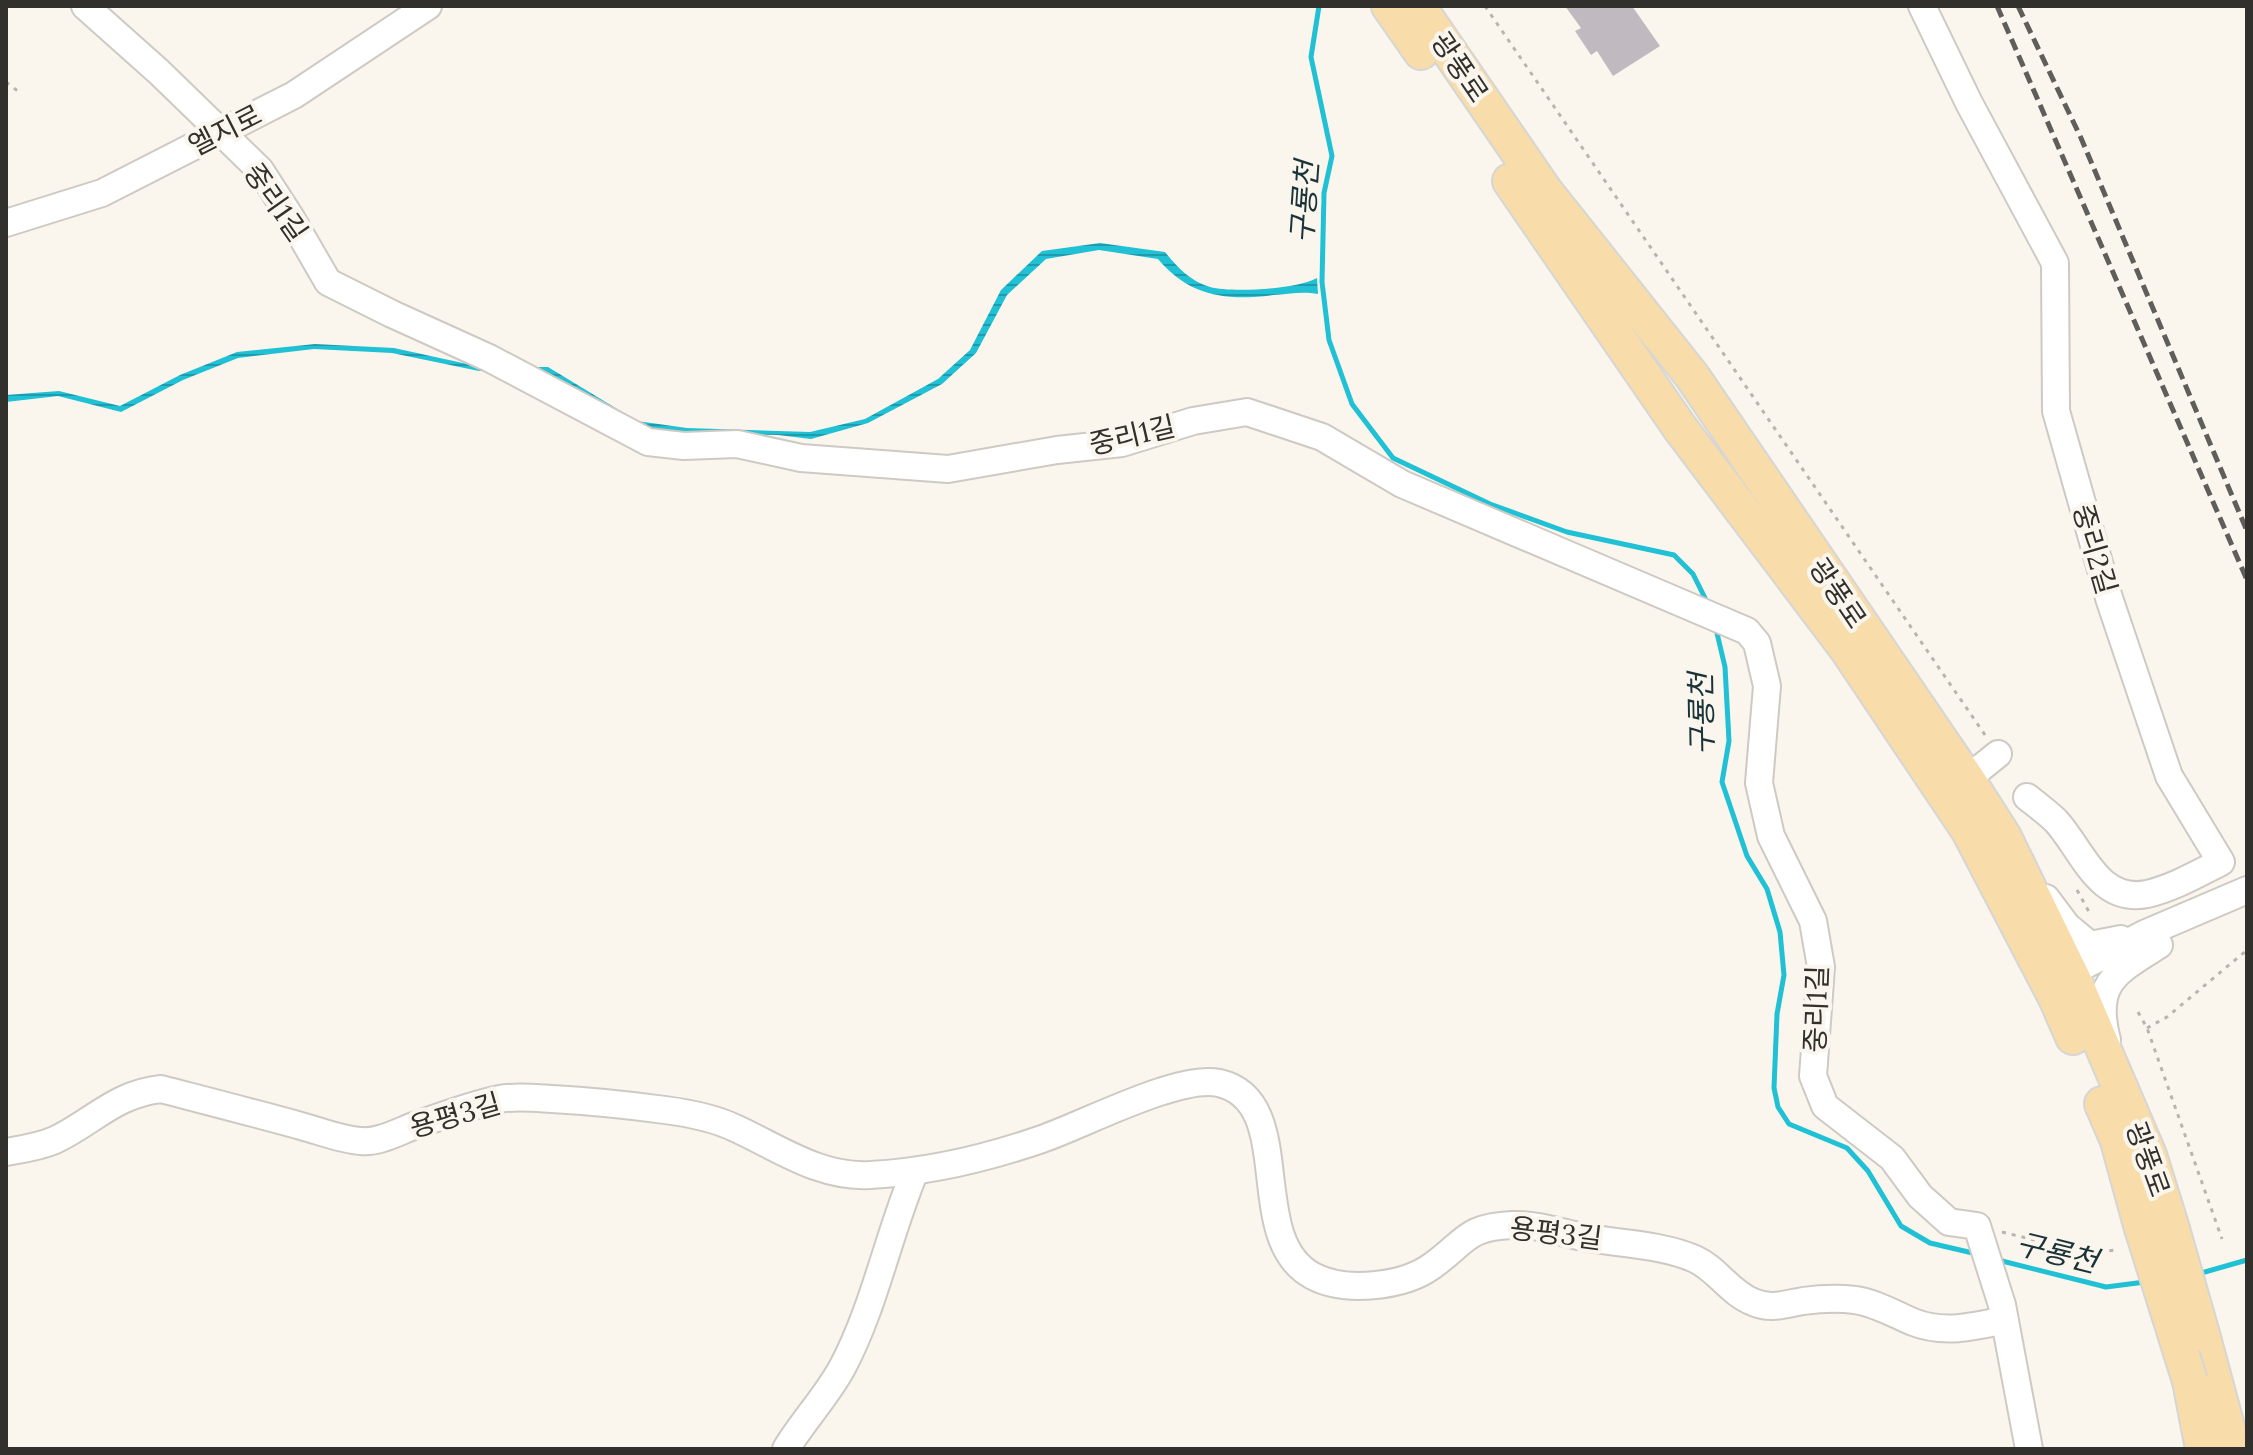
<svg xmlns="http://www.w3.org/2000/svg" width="2253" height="1455" font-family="Lora,'Noto Sans KR',serif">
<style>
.water{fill:url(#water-rules)}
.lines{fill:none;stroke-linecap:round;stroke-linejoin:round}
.stream{stroke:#20c0d5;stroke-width:5}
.building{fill:#c0b9bf}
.minor-casing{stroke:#cecac3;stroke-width:30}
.major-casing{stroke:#d6d6d5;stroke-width:38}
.path{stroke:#b8b5af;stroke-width:3;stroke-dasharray:4 6;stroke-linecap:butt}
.minor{stroke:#fff;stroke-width:26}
.major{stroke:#f8dcaa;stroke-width:34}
.rail{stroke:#605e5a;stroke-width:5;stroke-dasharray:12 6;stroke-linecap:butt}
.major-bridge-casing{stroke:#d6d6d5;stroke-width:38;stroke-linecap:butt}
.major-bridge{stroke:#f8dcaa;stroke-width:34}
.labels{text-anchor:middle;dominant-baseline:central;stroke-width:8;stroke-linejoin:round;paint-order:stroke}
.street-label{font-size:28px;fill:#31302d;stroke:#faf6ee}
.water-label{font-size:30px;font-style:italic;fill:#1b3337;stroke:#faf6ee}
</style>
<defs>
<pattern id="water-rules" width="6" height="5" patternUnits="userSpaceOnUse" patternTransform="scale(2)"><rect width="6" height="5" fill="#20c0d5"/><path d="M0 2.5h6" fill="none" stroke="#1d9cad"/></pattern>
</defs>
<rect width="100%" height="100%" fill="#faf6ee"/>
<!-- water -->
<path class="water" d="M1100,243l65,9c12,15 25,29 45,35 22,6 88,2 107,-9l1,16c-15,-3 -30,0 -45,1 -46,6 -83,2 -115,-36l-59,-9 -53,9 -39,36 -31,58 -34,31 -74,39 -57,16 -33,-4 -90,-1 -55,-9 -88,-54h-66l-87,-18 -78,-4 -76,9 -55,22 -62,32 -63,-16 -52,6v-7l53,-4 61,15 60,-31 57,-23 78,-8 79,4 87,19h67l89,54 50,7 123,4 55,-13 73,-40 32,-29 31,-60 41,-39z"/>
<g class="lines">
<!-- stream -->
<g class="stream">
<polyline points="1319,6 1311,57 1332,156 1324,193 1322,282 1329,340 1352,404 1393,458 1490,504 1567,532 1674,555 1693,574 1708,604"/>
<polyline points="1716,629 1725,667 1729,741 1722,782 1747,856 1767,889 1780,932 1784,975 1777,1014 1774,1088 1778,1107 1789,1124 1847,1148 1868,1171 1901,1226 1930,1243 1977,1254"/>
<polyline points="1998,1260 2106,1287 2145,1282"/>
<polyline points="2198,1274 2247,1260"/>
</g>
</g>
<!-- building -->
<polygon class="building" points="1565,6 1632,6 1660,46 1613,76 1597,51 1591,55 1575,31 1581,28"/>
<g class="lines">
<defs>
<g id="minor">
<polyline points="85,6 159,72 260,170 291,218 328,282 392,314 489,358 648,442 684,446 737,444 801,458 948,469 1057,450 1122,443 1193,421 1247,412 1322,437 1402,484 1747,631 1757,643 1767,686 1759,783 1771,836 1813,921 1821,967 1813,1076 1825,1106 1892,1158 1920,1196 1949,1222 1977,1226 2002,1305 2029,1449"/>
<path d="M1922,6l47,97 86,160 1,148 53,187 60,178 52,86c-24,12 -48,26 -74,32 -49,10 -65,-45 -91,-73 -8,-8 -19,-16 -29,-24"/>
<polyline points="6,223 102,193 294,95 428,6"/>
<polyline points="1967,779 1998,754"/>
<polyline points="2046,898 2067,926 2090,945 2121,939"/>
<polyline points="2055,981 2144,934 2247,890"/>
<path d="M2107,1040c-15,-57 9,-68 52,-95"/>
<path d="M6,1152c17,-3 33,-5 49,-12 38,-18 60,-46 106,-51 46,12 93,24 140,37 19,5 41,14 60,15 16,2 35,-8 50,-14 28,-10 59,-22 89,-28 16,-3 35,-1 52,0 37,2 76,6 113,11 23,3 49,8 70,18 44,20 85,50 135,47 59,-3 117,-17 172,-36 41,-14 137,-65 177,-56 80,18 24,156 94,193 32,17 90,11 119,-10 34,-24 33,-39 80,-41 25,-1 47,7 71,12 36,7 77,7 112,22 22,10 35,34 58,43 18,8 32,2 50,-1 15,-2 36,-3 52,-1 21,3 39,14 58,22 30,12 60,5 91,-2"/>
<path d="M786,1449c17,-28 40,-52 56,-81 33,-62 46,-133 73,-197"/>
</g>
<g id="major">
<polyline points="1389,6 1421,52"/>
<polyline points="1418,6 1545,191 1692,376 1967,779 2004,837 2077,987 2149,1155 2172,1229"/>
<polyline points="1510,181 1680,428 1847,649 1969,831 2056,998 2073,1037"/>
<polyline points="2102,1104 2118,1141 2141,1225"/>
<polyline points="2202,1334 2233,1449"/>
<polyline points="2190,1381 2203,1449"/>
</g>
</defs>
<!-- minor casing -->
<use href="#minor" class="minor-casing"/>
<!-- major casing -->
<use href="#major" class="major-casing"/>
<!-- path -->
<g class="path">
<polyline points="1485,6 1985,735"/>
<polyline points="6,82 19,92"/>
<polyline points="2077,890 2089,912"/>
<polyline points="2138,1012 2147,1028 2222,1239"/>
<polyline points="2147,1028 2167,1017 2247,950"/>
<polyline points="2002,1232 2087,1253 2116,1250"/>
</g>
<!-- minor -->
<use href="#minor" class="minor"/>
<!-- major -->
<use href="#major" class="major"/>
<!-- rail -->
<g class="rail">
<polyline points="1997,6 2247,580"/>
<polyline points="2018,6 2081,138 2247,531"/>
</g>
<defs>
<g id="major-bridge">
<polyline points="2141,1225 2190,1381"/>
<polyline points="2172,1229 2202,1334"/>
</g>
</defs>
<!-- major-bridge casing -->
<use href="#major-bridge" class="major-bridge-casing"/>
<!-- major-bridge -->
<use href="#major-bridge" class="major-bridge"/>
</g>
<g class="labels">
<!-- street labels -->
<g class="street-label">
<text transform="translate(1460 67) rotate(56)">광풍로</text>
<text transform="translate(225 130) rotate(-27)">엘지로</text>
<text transform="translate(276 202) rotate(55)">중리1길</text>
<text transform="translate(1132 435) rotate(-13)">중리1길</text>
<text transform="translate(2095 549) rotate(74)">중리2길</text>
<text transform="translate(1838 593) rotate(56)">광풍로</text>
<text transform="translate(1816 1009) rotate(-88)">중리1길</text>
<text transform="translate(455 1115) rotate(-16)">용평3길</text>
<text transform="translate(2148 1159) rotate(70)">광풍로</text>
<text transform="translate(1556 1233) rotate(7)">용평3길</text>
</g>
<!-- water labels -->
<g class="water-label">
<text transform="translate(1304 202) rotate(-86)">구룡천</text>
<text transform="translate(1701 714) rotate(-91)">구룡천</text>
<text transform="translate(2057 1252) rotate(14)">구룡천</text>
</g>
</g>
<!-- border -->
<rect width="2253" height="1455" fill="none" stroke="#31302d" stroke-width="16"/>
</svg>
